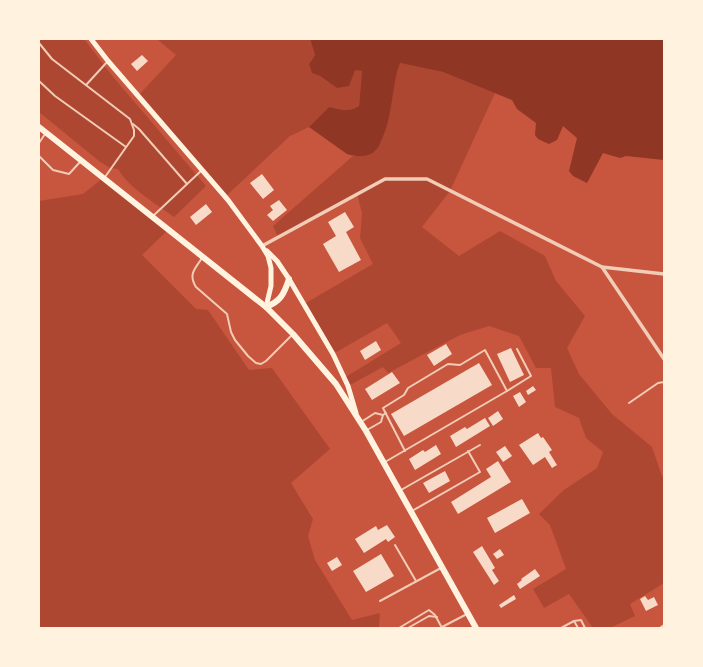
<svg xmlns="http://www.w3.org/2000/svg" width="703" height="667" font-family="'Exo 2',sans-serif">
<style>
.green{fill:#ae4732}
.water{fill:#8f3625}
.building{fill:#f7dbc8}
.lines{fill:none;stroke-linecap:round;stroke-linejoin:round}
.service{stroke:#f1ccb7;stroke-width:2}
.minor{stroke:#f1ccb7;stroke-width:3.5}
.secondary{stroke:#fff3e0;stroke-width:5}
.primary{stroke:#fff3e0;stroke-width:6}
</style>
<rect width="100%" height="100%" fill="#c8553d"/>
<!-- green -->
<g class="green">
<path d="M39,39h45l30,39 92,108 -32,31c-19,-14 -44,-28 -56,-48l-8,-1 -11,-7 -60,-49z"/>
<path d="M157,39h153l5,16 -6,9 3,9 8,3 17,12 18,-19 7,2 -3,35c-10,7 -19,3 -30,1l-20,20 -19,9 -65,61 -87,-101 38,-41z"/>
<polygon points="400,63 443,72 495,93 450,191 422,227 459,256 500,231 545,256 556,281 585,316 567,348 579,374 612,414 652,447 662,476 664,477 664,583 630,604 635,616 610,628 593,628 569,594 544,608 533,589 566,569 550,525 539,514 564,490 597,468 603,452 586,438 579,418 555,407 551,368 536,368 519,336 489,326 460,335 388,373 383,367 348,386 344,378 401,343 387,323 333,354 304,304 373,264 360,238 362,213 357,194 278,237 273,226 353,156 365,156 395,81"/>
<polygon points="103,178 168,230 142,255 196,309 208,310 249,370 272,368 330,449 291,483 313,519 308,536 315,560 352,620 380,613 379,628 39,628 39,201 83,194"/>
</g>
<!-- water -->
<path class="water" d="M310,39h354v121l-38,-4 -6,2 -17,-5 -16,30 -14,-7 -4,-5 8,-33 -14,-12 -6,14 -8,4 -11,-5 -3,-4 1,-12 -19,-14 -5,-9 -69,-28 -43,-9c-9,25 -7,52 -18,76 -2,4 -3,8 -6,11 -8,8 -19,7 -29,4l-38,-27 20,-20c11,2 20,6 30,-1l3,-35 -7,-1 -6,16 -12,2 -17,-12 -8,-3 -3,-9 6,-9z"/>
<!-- building -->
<g class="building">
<polygon points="142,55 148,61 137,71 131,64"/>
<polygon points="262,174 274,190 263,199 250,183"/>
<polygon points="279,200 287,210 273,221 267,215 273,210 270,206"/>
<polygon points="206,204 212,212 196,225 190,217"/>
<polygon points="345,212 354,227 346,232 361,260 339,272 323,244 336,236 328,222"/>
<polygon points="376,341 381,350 365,360 360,351"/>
<polygon points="446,344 452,354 434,366 427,355"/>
<polygon points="511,348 524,375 510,382 497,354"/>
<polygon points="479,363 492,385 404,436 391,414"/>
<polygon points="392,372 400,383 372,400 365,389"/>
<polygon points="533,386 536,390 528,395 526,391"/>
<polygon points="520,392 526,402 519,407 513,396"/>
<polygon points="498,411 503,419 493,426 488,418"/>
<polygon points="485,418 490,426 456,447 450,436 465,427 467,429"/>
<polygon points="538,433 541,438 543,437 552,450 549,452 557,465 552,468 545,457 533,465 519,445"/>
<polygon points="436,445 441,454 415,470 409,459 423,450 425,452"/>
<polygon points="505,446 512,456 503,462 496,452"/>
<polygon points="498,461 511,482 458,514 451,502 491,477 486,469"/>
<polygon points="445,471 450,481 429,493 423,483"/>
<polygon points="522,499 530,513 495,533 487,518"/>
<polygon points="387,525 395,537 388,542 386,539 364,553 355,539 376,526 378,530"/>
<polygon points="482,546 495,568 492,570 499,581 494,585 473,552"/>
<polygon points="500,549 504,555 497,559 493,554"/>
<polygon points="381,554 394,576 366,592 353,571"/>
<polygon points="337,557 342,565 332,571 327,563"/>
<polygon points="535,569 540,576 520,589 517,584 522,580 521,579"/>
<polygon points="514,595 516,599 501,608 499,605"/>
<polygon points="645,596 648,600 654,597 658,605 646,611 640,599"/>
</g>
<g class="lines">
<!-- service -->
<g class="service">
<polyline points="39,43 52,59 130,119 134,130 134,136 105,177"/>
<polyline points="39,81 55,96 126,147"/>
<polyline points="86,85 108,61"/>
<polyline points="133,124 139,129 187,184"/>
<polyline points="39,143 45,134"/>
<polyline points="39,156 53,170 69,174 80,162"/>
<polyline points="153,216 202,170"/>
<path d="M202,258c-7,11 -14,16 -6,29l31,27 4,18 4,8 13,16 8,7 5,1 5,-3 26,-26"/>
<polyline points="507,391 531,376 517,349"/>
<polyline points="629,403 658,383 664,382"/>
<polyline points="361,422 375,413 383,415"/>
<polyline points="367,430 381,422 383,415 386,413"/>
<polyline points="385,462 507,391 485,350 460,365 448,364 408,388 404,395 383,408 405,451"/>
<polyline points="401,490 480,445"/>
<polyline points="412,511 480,472 468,451"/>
<polyline points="395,545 416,581"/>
<polyline points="380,601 441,568"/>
<polyline points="574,621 578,628"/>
<polyline points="442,627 467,614"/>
<polyline points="399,628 429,610 435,615 442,628"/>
<polyline points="408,628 429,616 437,617"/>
<polyline points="561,628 574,621 581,620 585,628"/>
</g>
<!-- minor -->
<g class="minor">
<polyline points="262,246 385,179 427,179 602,267 664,274"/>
<polyline points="602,267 664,359"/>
<polyline points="661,628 664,626"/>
</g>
<!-- secondary -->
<g class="secondary">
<polyline points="91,39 108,61 228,200 262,246 268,256 271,268 271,286 266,307"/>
<polyline points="267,251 277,261 289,279 333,354 348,386 356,413"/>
</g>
<!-- primary -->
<g class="primary">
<polyline points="39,127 266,307 293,334 336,384 366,431 476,628"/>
<path d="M266,307c15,-6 18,-13 23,-28"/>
</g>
</g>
<!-- border -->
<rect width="703" height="667" fill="none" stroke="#fff3e0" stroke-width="80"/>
</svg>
